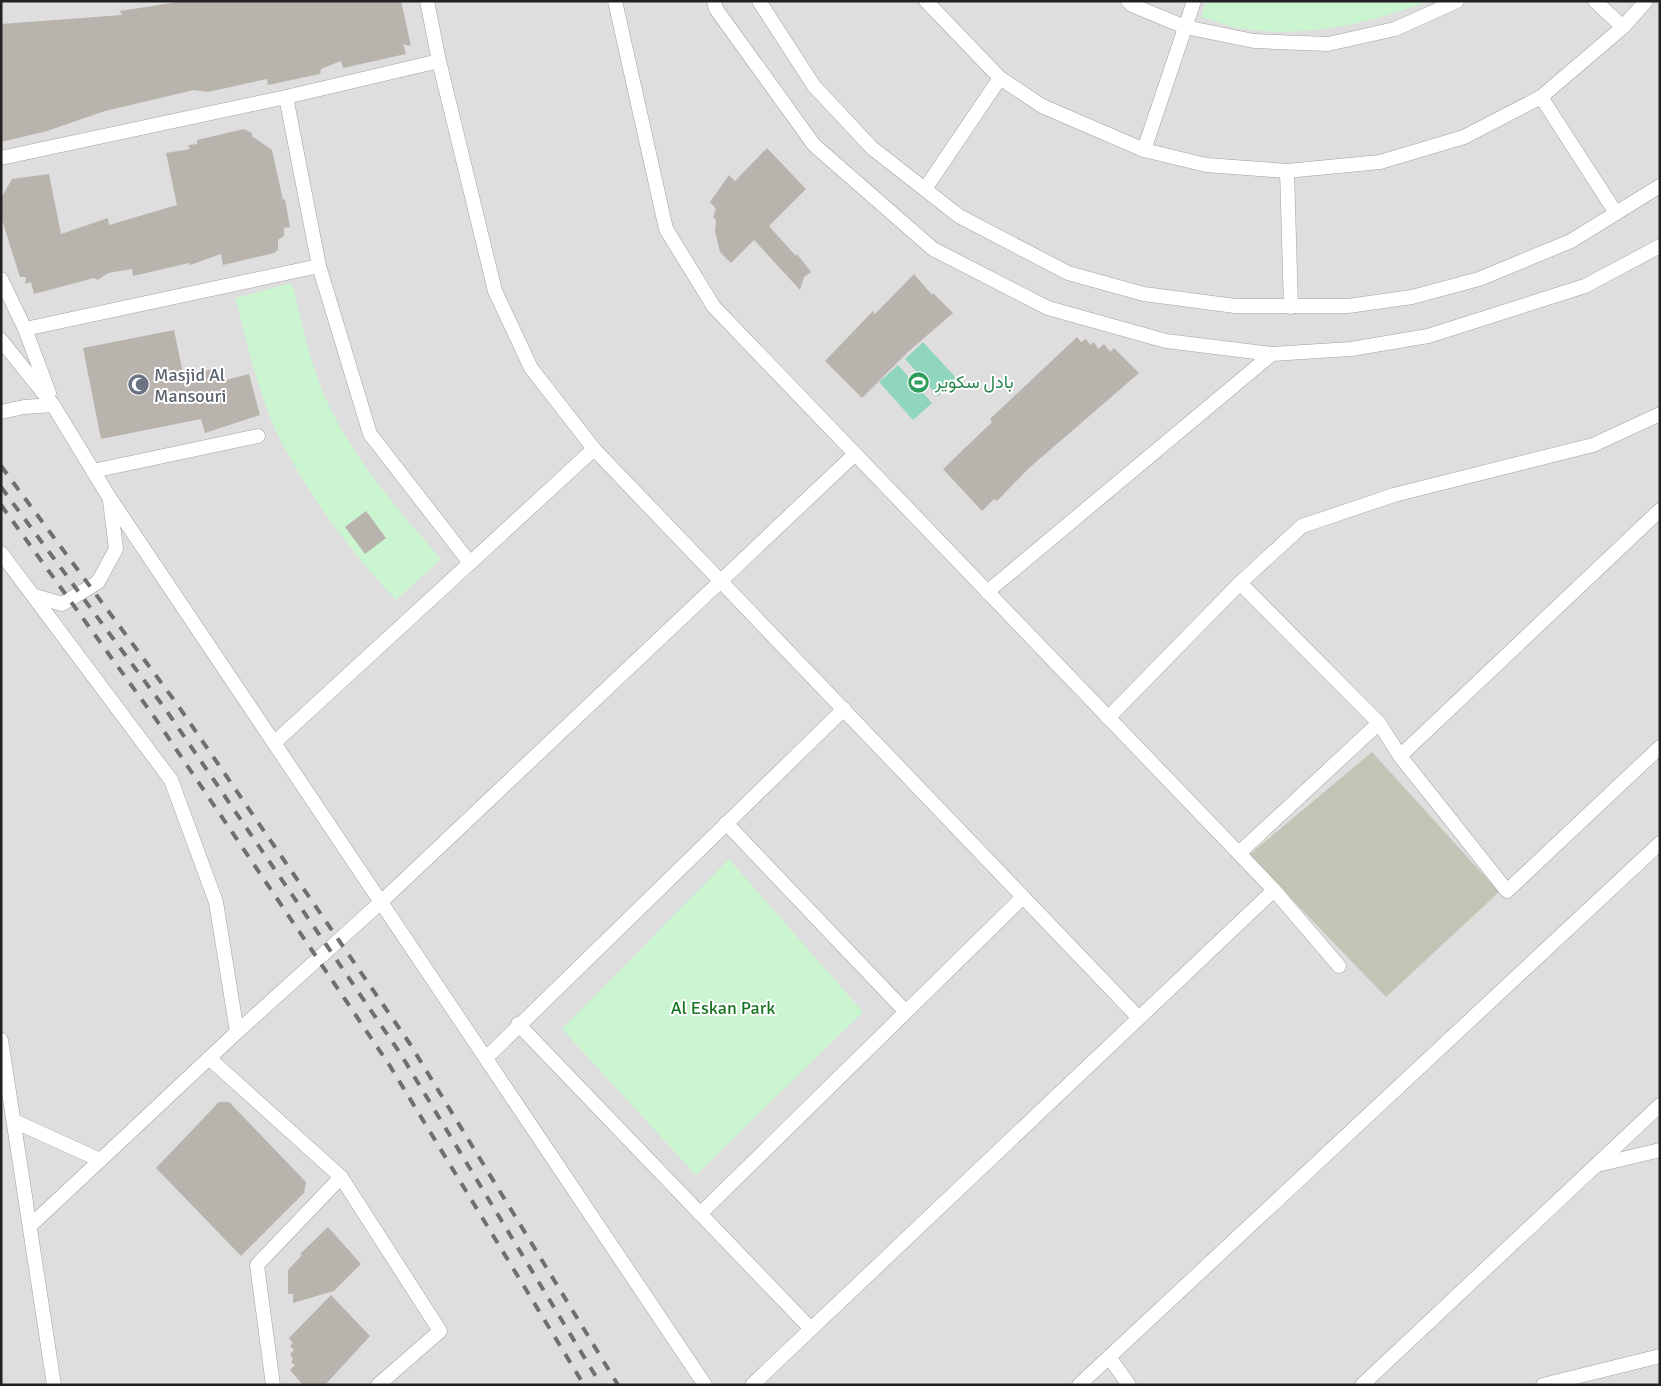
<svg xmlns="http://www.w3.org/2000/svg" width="1661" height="1386" font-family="Signika,Vazirmatn,sans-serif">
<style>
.residential{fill:#dfdede}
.construction{fill:#c3c4b5}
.park{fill:#cbf4d0}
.pitch{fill:#90d5bd}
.building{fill:#b9b3ae}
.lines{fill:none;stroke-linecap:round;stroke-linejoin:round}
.street-casing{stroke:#a2a2a2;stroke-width:15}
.street{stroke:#fff;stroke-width:14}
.rail{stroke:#6f6f6f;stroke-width:4;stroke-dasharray:10 10;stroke-linecap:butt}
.labels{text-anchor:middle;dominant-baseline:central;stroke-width:4;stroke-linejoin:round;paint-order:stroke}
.worship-label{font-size:18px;fill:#5b616d;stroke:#fff;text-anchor:start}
.leisure-label{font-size:18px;fill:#27864d;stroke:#fff;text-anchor:start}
.park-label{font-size:18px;fill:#197424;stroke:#fff}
</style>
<rect width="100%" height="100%" fill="#f0eee8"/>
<!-- residential -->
<rect class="residential" x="1" y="1" width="1659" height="1384"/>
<!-- construction -->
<polygon class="construction" points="1372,752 1499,892 1386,997 1249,855"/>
<!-- park -->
<g class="park">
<path d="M1206,1h223c-61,23 -125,38 -191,27 -12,-2 -25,-8 -37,-11z"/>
<path d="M292,283c8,29 13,59 23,88 25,73 76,131 126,188l-45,41c-47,-50 -88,-105 -119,-167 -19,-40 -30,-92 -42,-135z"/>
<polygon points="729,859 863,1012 696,1175 562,1029"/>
</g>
<!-- pitch -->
<g class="pitch">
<polygon points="923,342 957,379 938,396 905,359"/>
<polygon points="898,365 932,403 913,420 879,382"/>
</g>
<!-- building -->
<g class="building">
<polygon points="184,1 401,1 411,46 403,44 406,54 343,68 341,61 321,69 320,74 268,85 267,79 208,92 194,90 105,111 47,131 1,142 1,24 122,15 120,11"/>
<polygon points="244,129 252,133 252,136 272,150 283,200 285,199 290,227 284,228 284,236 278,240 278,250 274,253 223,265 221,254 190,265 189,263 133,276 132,269 108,273 98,280 94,278 34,294 31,282 25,284 26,277 20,277 1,217 1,198 12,179 49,174 61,234 108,218 109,225 177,205 166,153 190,149 188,145 197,144 197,140"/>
<polygon points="767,148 806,189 769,226 796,256 797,254 811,272 804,277 800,290 754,240 731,263 720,252 715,231 716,220 713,217 716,209 710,202 729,175 735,181"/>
<polygon points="914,274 932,295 933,293 953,313 908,352 862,398 825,361 873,311 875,314"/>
<polygon points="174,330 184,378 215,368 218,382 249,374 260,415 205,433 201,419 101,439 83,348"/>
<polygon points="1077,337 1081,342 1086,339 1090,345 1094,342 1098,349 1104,344 1110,352 1114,348 1139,373 1028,469 997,501 994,499 982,511 943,469 992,422 990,419"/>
<polygon points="366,511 386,538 365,554 345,527"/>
<polygon points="219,1102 229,1102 306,1182 304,1193 241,1256 156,1168"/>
<polygon points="328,1227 361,1264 334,1291 293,1303 293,1294 288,1294 288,1270 302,1255 300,1254"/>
<polygon points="331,1295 370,1336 325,1385 303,1385 290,1370 295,1365 291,1362 293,1359 290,1354 294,1350 290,1346 293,1343 289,1338"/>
</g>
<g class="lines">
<defs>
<g id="street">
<polyline points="427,1 439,61 495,291 531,368 594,449 1139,1018"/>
<polyline points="615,1 666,229 714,307 1274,890 1339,966"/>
<polyline points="714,1 716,9 814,145 933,249 1048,308 1166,341 1272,354 1351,349 1428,336 1585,286 1660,246"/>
<polyline points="759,1 814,86 872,148 959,216 1068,273 1144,294 1235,306 1348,306 1412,297 1479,279 1571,241 1660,186"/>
<polyline points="926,1 1000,78 1042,106 1144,150 1206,165 1287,171 1380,162 1464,137 1541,97 1623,27 1646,1"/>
<polyline points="1128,1 1132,5 1185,27 1254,41 1328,44 1395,29 1457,1"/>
<polyline points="1595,1 1623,27"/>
<polyline points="286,97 319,266 370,434 470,563"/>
<polyline points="1541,97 1616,213"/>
<polyline points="1144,150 1194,1"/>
<polyline points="1,158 286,97 439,61"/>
<polyline points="1287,171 1291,307"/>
<polyline points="925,189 1000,78"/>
<polyline points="1,279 25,329 49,393"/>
<polyline points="25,329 319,266"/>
<polyline points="1,340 53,405 109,497 705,1385"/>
<polyline points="1,412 24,407 53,405"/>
<polyline points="93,471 258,436"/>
<polyline points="1,553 171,780 216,902 237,1032"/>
<polyline points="1240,583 1379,723 1400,756 1507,891 1660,747"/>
<polyline points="987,592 1272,354"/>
<polyline points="35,596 62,604 98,582 116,549 110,501"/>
<polyline points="1108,718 1240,583 1302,526 1394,495 1593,445 1660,414"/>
<polyline points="274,743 594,449"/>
<polyline points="1400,756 1660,510"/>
<polyline points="726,823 906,1012"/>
<polyline points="1239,853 1379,723"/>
<polyline points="518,1024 811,1329"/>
<polyline points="1,1040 54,1385"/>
<polyline points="209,1058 341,1177 440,1331 378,1385"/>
<polyline points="486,1058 844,709"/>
<polyline points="14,1121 100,1160"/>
<polyline points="1597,1165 1660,1150"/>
<polyline points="700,1214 1023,897"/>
<polyline points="30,1226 237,1032 381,902 855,454"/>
<polyline points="1109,1357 1129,1385"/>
<polyline points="273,1385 257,1265 341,1177"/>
<polyline points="752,1385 1274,890"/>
<polyline points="1079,1385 1660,843"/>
<polyline points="1362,1385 1660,1105"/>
<polyline points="1543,1385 1660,1356"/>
</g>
</defs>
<!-- street casing -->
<use href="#street" class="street-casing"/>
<!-- street -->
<use href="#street" class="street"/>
<!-- rail -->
<g class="rail">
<polyline points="1,466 177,704 410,1044 618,1385"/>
<polyline points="1,487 166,710 400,1053 601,1385"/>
<polyline points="1,505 155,718 390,1066 584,1385"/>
</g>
</g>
<!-- icons -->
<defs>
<symbol id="stadium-disc" viewBox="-11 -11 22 22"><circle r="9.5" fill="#2e9e5b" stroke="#fff"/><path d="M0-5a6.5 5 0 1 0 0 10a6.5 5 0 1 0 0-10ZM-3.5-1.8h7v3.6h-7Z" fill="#fff"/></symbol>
<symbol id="mosque-disc" viewBox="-11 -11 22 22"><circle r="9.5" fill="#6b7280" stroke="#fff"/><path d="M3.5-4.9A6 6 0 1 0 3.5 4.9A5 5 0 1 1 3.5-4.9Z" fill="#fff"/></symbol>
</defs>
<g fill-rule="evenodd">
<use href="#stadium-disc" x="906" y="370" width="25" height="25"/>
<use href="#mosque-disc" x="126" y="372" width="25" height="25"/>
</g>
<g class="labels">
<!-- worship labels -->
<g class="worship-label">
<text x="154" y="375">Masjid Al<tspan x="154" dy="21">Mansouri</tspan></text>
</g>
<!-- leisure labels -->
<g class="leisure-label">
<text x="935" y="382">بادل سكوير</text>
</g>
<!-- park labels -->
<g class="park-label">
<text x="723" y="1008">Al Eskan Park</text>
</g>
</g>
<!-- border -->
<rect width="1661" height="1386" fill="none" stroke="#212121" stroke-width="5"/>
</svg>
